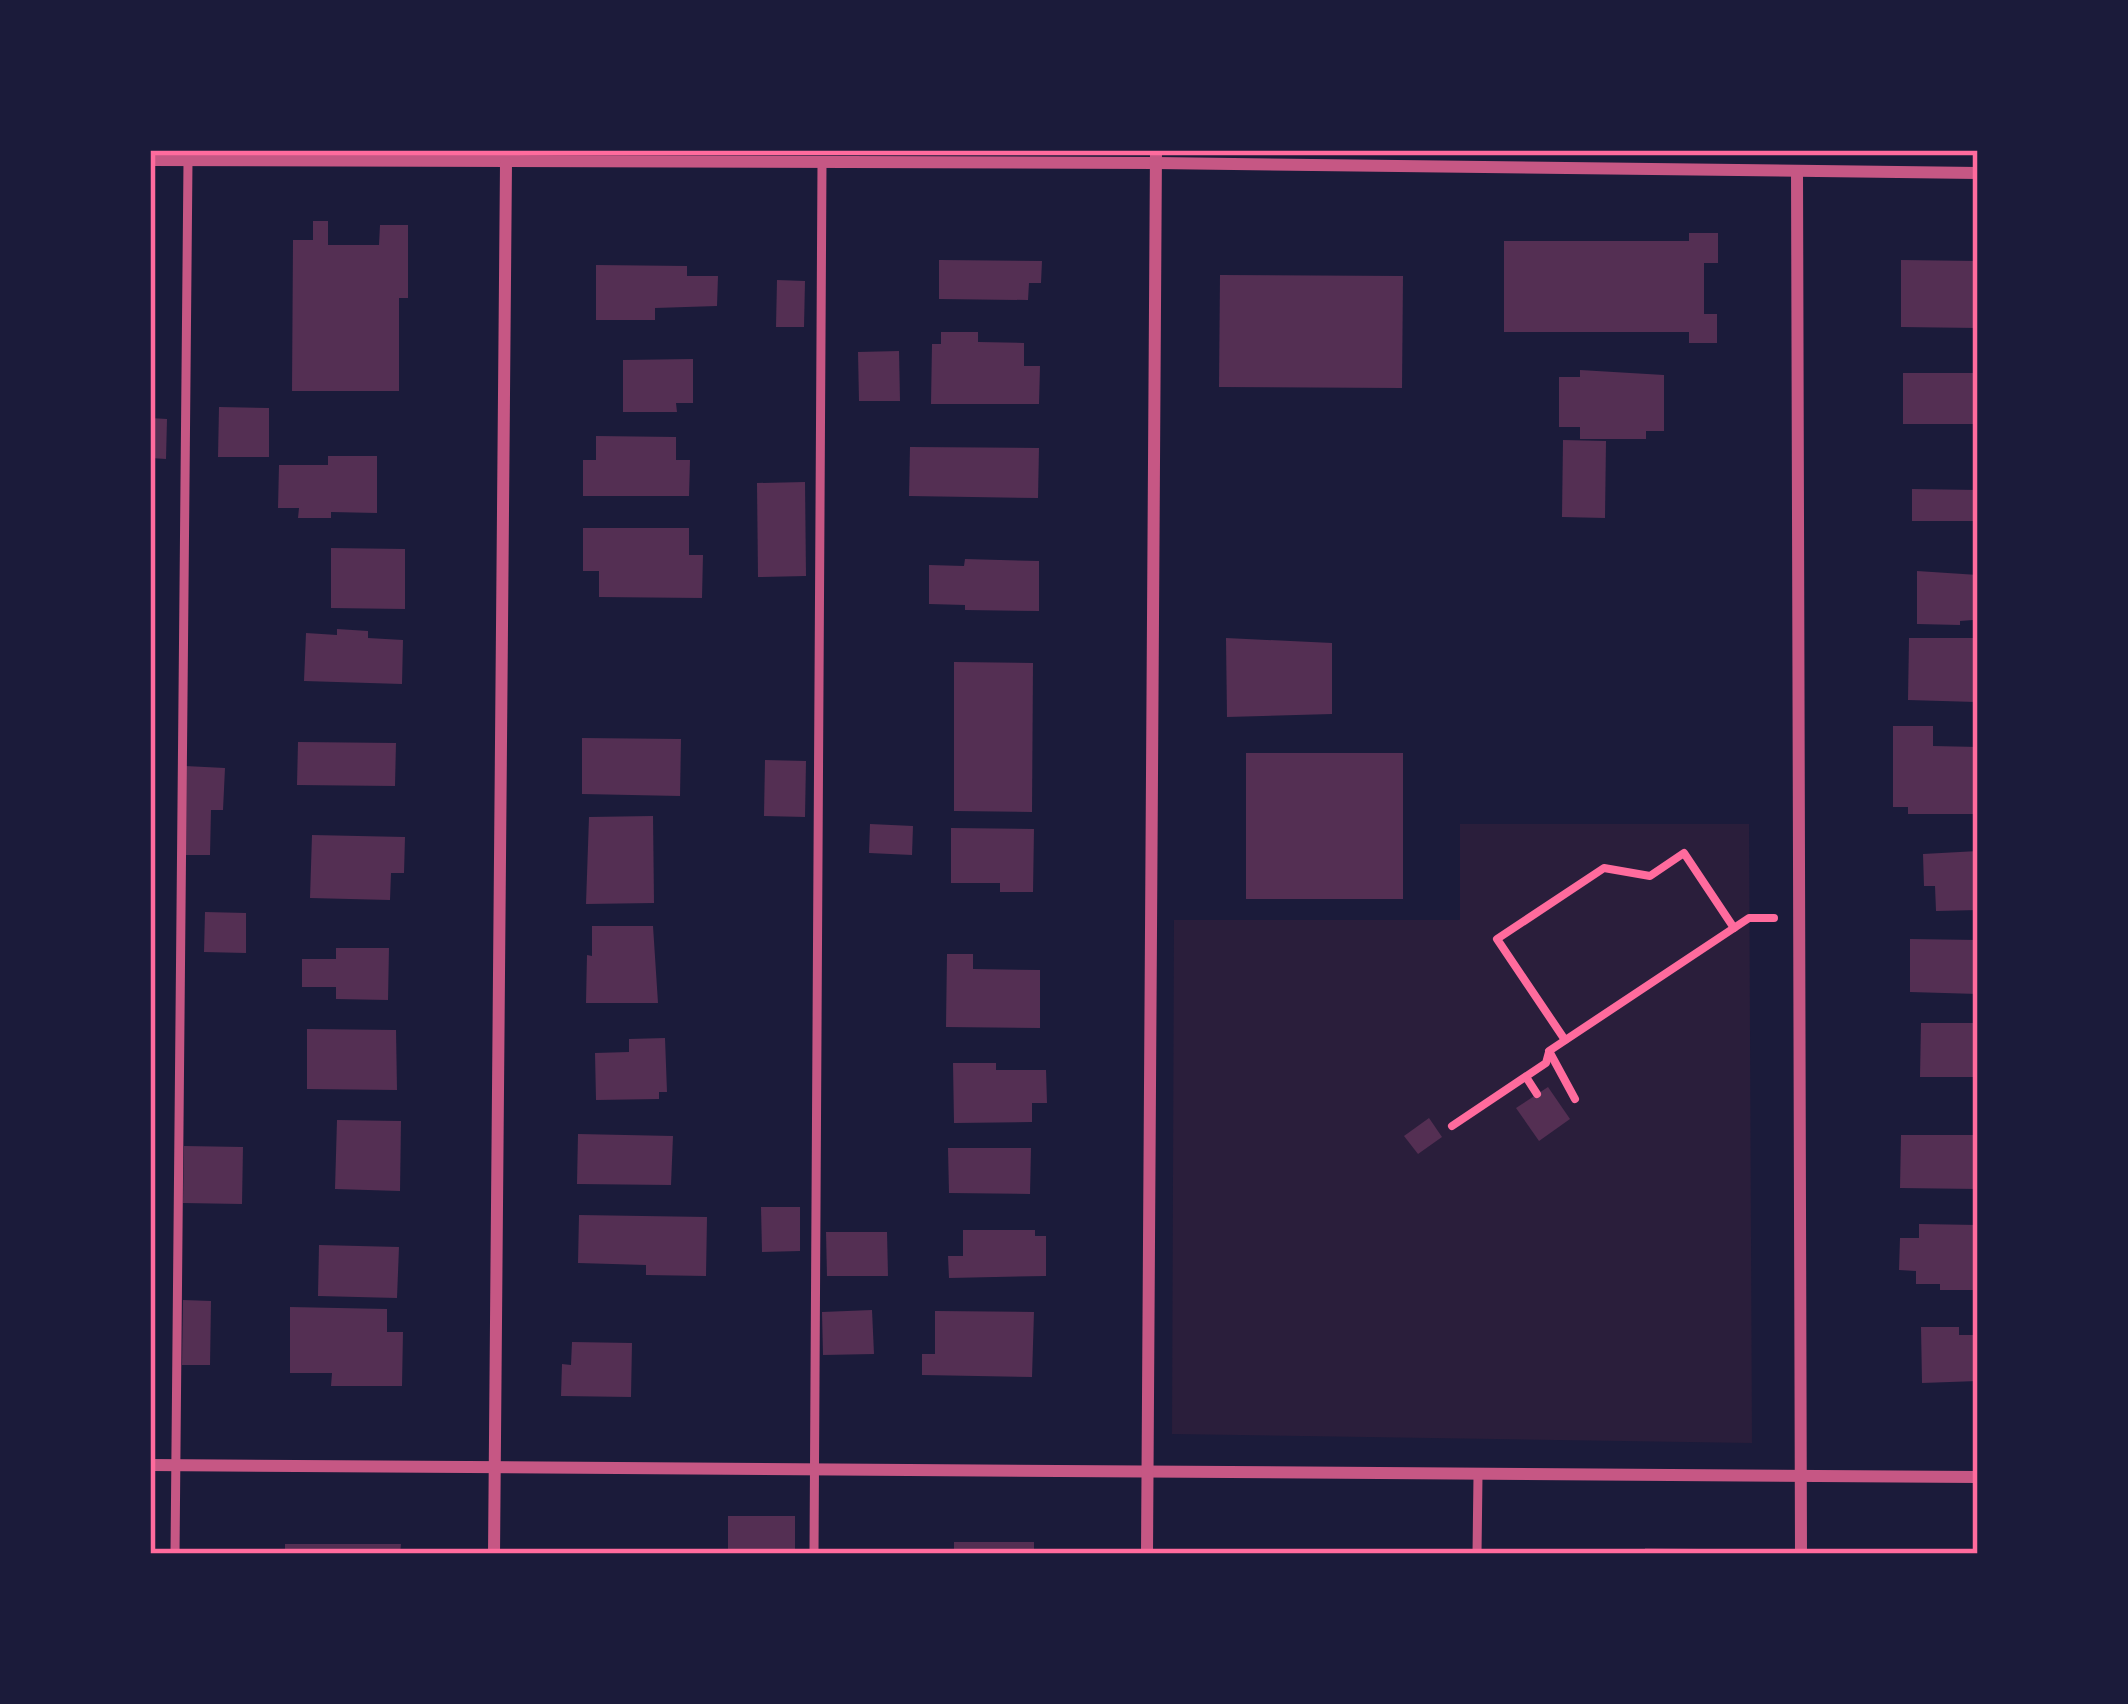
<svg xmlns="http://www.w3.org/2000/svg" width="2128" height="1704" font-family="Signika,sans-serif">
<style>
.green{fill:#2a1e3b}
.building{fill:#542f53}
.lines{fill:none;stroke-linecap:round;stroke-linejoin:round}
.path{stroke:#ff6b9d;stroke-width:8}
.service{stroke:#c65784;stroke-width:9}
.minor{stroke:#c65784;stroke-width:12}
.neatline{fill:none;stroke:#ff6b9d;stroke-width:4.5}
</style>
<rect width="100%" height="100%" fill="#1b1b3a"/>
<!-- green -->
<polygon class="green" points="1460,824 1749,824 1752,1443 1172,1434 1174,920 1460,920"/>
<!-- building -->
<g class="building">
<polygon points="313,221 328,221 328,245 379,245 380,225 408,225 408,298 399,298 399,391 292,391 293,240 313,240"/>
<polygon points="1689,233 1718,233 1718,263 1704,263 1704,314 1717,314 1717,343 1689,343 1689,332 1504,332 1504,241 1689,241"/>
<polygon points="939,260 1042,261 1041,283 1029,283 1028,300 939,299"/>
<polygon points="1901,260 1978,261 1978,328 1901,327"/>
<polygon points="596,265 687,266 687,276 718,276 717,306 655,308 655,320 596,320"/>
<polygon points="1220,275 1403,276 1402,388 1219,387"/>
<polygon points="777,280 805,281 804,327 776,327"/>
<polygon points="941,332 978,332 978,342 1024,343 1024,366 1040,366 1039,404 931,404 932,344 941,344"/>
<polygon points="899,351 900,401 859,401 858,352"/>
<polygon points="693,359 693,403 676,403 677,412 623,412 623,360"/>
<polygon points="1580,370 1664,375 1664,431 1646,431 1646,439 1580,439 1580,427 1559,427 1559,377 1580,377"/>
<polygon points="1903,373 1978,373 1977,424 1903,424"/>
<polygon points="219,407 269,408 269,457 218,457"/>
<polygon points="150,418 167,419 166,459 150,458"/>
<polygon points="596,436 676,437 676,460 690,460 689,496 583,496 583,460 596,460"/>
<polygon points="1563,440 1606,441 1605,518 1562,517"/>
<polygon points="910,447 1039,448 1038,498 909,496"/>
<polygon points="328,456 377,456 377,513 331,512 331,518 298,518 299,508 278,508 279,465 328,465"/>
<polygon points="805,482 806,576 758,577 757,483"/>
<polygon points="1912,489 1978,490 1978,521 1912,521"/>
<polygon points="583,528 689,528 689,555 703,555 702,598 599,597 599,571 583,571"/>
<polygon points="331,548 405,549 405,609 331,608"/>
<polygon points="965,559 1039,561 1039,611 965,610 965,605 929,604 929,565 964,566"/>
<polygon points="1917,571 1978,575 1978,608 1973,608 1973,620 1960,621 1960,625 1917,624"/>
<polygon points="337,629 368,631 368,638 403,640 402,684 304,681 306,633 337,635"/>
<polygon points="1226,638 1332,643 1332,714 1227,717"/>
<polygon points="1909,638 1977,638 1976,702 1908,700"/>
<polygon points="954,662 1033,663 1032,812 954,811"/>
<polygon points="1893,726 1933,726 1933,746 1978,747 1975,814 1908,814 1908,807 1893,807"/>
<polygon points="582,738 681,739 680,796 582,794"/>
<polygon points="298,742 396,743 395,786 297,785"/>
<rect x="1246" y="753" width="157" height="146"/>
<polygon points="765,760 806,761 805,817 764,816"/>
<polygon points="185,766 225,768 223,810 211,810 210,855 183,855"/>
<polygon points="653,816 654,903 586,904 589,817"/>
<polygon points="870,824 913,826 912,855 869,853"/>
<polygon points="951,828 1034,829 1033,892 1000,892 1000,883 951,883"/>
<polygon points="312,835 405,837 404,873 391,873 390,900 310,898"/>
<polygon points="1978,851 1978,910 1936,911 1935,886 1924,886 1923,854"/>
<polygon points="205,912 246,913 246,953 204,952"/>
<polygon points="592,926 653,926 658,1003 586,1003 587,955 592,956"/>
<polygon points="1910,939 1978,940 1978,994 1910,992"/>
<polygon points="336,948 389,948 388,1000 336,999 336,987 302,987 302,959 336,959"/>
<polygon points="947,954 973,954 973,969 1040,970 1040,1028 946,1027"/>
<polygon points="1921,1023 1976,1023 1976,1077 1920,1077"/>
<polygon points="307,1029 396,1030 397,1090 307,1089"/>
<polygon points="665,1038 667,1092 659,1092 659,1099 596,1100 595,1053 629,1052 629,1039"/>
<polygon points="953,1063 996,1063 996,1070 1046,1070 1047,1103 1032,1103 1032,1122 954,1123"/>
<polygon points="1548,1087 1570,1119 1539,1141 1516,1108"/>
<polygon points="1429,1118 1442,1137 1418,1154 1404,1136"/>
<polygon points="337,1120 401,1121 400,1191 335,1189"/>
<polygon points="578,1134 673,1136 671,1185 577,1184"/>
<polygon points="1901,1135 1978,1135 1978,1189 1900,1188"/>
<polygon points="184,1146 243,1147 242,1204 183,1203"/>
<polygon points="948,1148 1031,1148 1030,1194 949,1193"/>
<polygon points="761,1207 800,1207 800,1251 762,1252"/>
<polygon points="579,1215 707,1217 706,1276 646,1275 646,1265 578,1263"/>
<polygon points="1919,1224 1978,1225 1978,1290 1940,1290 1940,1284 1916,1284 1916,1271 1899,1270 1900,1238 1919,1238"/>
<polygon points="963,1230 1035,1230 1035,1236 1046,1236 1046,1276 949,1278 948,1256 963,1256"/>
<polygon points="826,1232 887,1232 888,1276 827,1276"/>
<polygon points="319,1245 399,1247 397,1298 318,1296"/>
<polygon points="183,1300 211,1301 210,1365 182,1365"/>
<polygon points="290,1307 387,1309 387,1332 403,1332 402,1386 331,1386 332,1373 290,1373"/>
<polygon points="872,1310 874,1354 823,1355 822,1312"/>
<polygon points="935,1311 1034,1312 1032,1377 922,1375 922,1354 935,1354"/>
<polygon points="1921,1327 1959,1327 1959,1335 1978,1335 1978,1381 1922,1383"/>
<polygon points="572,1342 632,1343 631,1397 561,1396 562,1364 571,1365"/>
<rect x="728" y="1516" width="67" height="38"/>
<rect x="954" y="1542" width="80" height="12"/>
<polygon points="285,1544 401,1544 400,1554 285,1554"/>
<polygon points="1645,1548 1701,1549 1701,1554 1645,1554"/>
</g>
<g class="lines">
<!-- path -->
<g class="path">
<polyline points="1565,1040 1497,939 1604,868 1650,876 1684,853 1734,928"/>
<polyline points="1526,1077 1537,1094"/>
<polyline points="1575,1099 1549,1051 1749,918 1774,918"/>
<polyline points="1452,1126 1546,1063 1549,1052"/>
</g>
<!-- service -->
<g class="service">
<polyline points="175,1554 188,161"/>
<polyline points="814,1554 822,163"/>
<polyline points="1477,1554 1478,1476"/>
</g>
<!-- minor -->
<g class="minor">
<polyline points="150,160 1156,163 1978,173"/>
<polyline points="1797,171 1801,1554"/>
<polyline points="150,1465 1978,1477"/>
<polyline points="494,1554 506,163"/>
<polyline points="1147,1554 1156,150"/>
</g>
</g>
<!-- border -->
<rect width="2128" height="1704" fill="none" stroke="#1b1b3a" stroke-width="306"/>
<rect x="153" y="153" width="1822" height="1398" class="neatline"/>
</svg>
